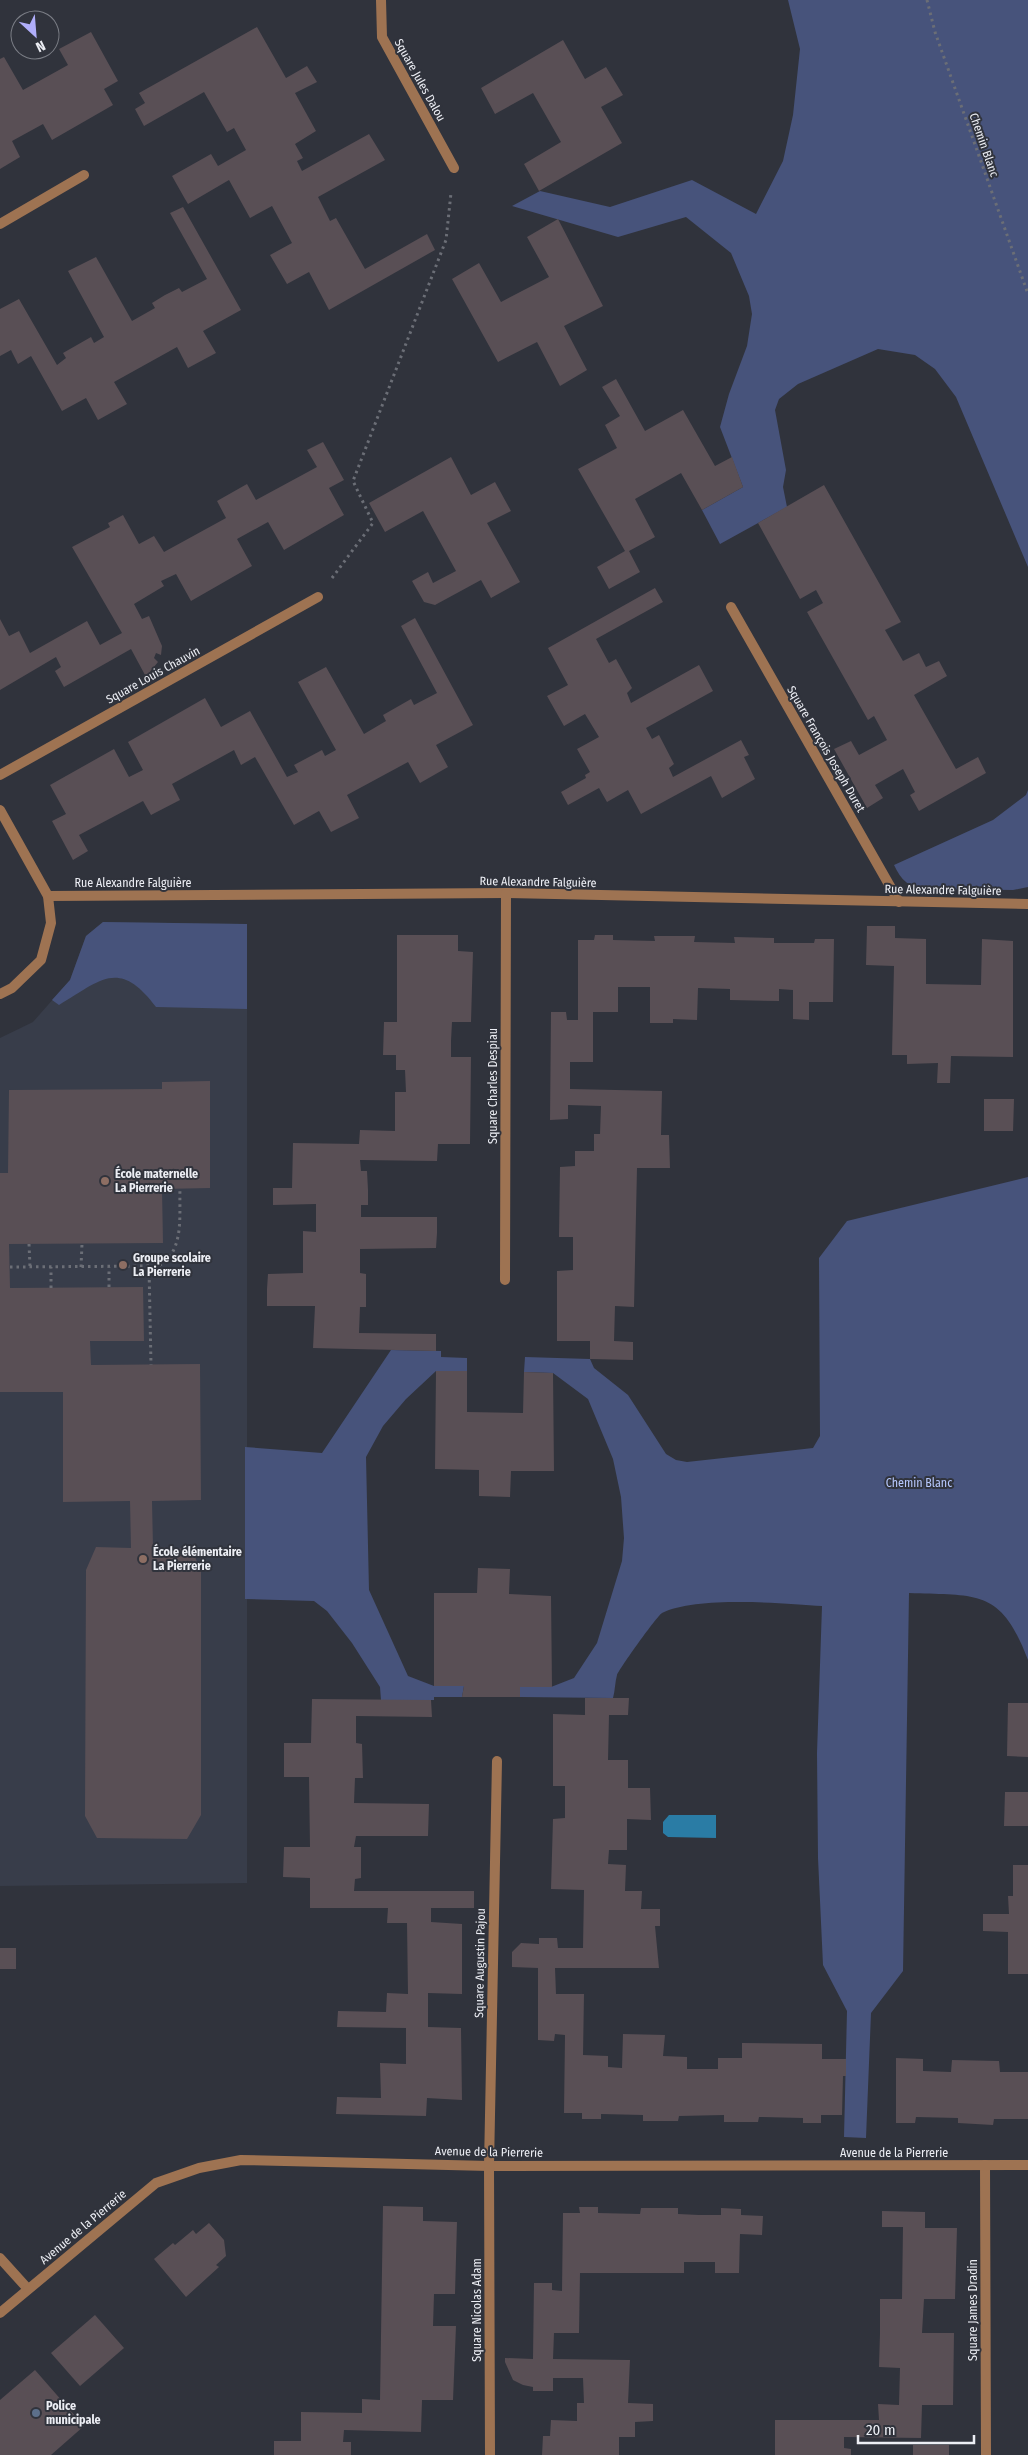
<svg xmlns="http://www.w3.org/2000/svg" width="1028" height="2455" font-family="'Fira Sans Condensed',sans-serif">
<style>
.built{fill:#383d4a}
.green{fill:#47537b}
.water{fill:#2a7ca5}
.building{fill:#594f55}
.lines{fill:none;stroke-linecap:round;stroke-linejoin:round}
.path{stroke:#6b6e76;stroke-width:3;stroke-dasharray:2.5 4;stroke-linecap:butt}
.street{stroke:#9e7352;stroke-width:10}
.education-dot{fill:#8d6e63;stroke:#30333c;stroke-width:2}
.service-dot{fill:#5c6f8a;stroke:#30333c;stroke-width:2}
.labels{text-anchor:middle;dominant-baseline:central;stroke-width:4;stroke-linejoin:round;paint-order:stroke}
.street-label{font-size:12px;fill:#eceef4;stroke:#30333c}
.poi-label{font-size:12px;font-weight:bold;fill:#eceef4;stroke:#30333c;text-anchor:start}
.park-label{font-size:12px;fill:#b6c7fd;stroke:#30333c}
</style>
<rect width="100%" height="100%" fill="#30333c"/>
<!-- built -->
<polygon class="built" points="103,922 247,924 247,1883 0,1886 0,1038 33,1022 70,980 86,936"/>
<!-- green -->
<g class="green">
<polygon points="788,0 1028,0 1028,567 956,397 935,369 915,355 878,349 798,384 779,399 775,410 786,470 783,487 787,507 720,544 702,510 743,487 720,427 729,394 747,346 752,314 749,296 731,253 686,217 618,237 512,206 540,191 610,207 692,180 756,214 783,161 793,115 800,49"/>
<path d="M1028,790v97l-15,3 -87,-1c-17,-1 -25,-9 -32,-24l99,-45 33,-25z"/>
<path d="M103,922l144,2v85l-91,-2c-37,-49 -55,-27 -97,-2l-7,-5 18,-20 16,-44z"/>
<path d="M1028,1177v483c-27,-72 -51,-64 -119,-67l-6,378 -32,42 -5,125 -22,-1 3,-126 -24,-46 -5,-107 -1,-105 5,-147c-40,-3 -126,-10 -160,7 -5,3 -42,55 -45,62 -2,7 -2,16 -4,23l-93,-1v-10h31l23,-9 23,-35 25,-82 2,-23 -3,-41 -8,-38 -25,-60 -35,-26 -29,-1 1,-15 65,2 4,9 34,27 38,59 10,6 11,2 126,-14 7,-12 -1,-178 28,-37z"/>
<polygon points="391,1350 441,1351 441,1357 467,1358 467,1371 436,1371 406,1399 383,1426 366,1457 369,1590 408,1676 434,1686 464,1686 462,1697 434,1697 434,1700 381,1700 380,1687 352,1643 327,1611 314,1601 245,1599 245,1447 322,1453"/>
</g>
<!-- water -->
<polygon class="water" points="669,1815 716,1815 716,1838 668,1837 663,1833 663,1822"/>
<!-- building -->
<g class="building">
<polygon points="257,27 286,78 307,66 317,82 295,93 316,131 295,144 303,158 297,161 302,171 369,134 385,160 318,197 330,221 336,218 365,269 427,234 435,250 329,310 309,272 287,284 270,255 292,243 272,206 250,218 229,180 188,204 185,199 172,176 211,154 218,166 246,150 234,128 227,132 204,92 144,126 135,109 145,103 139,93"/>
<polygon points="91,32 118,81 104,89 113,105 52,140 43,124 12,141 20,157 0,169 0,59 4,57 23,90 68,65 59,49"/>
<polygon points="563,40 585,79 606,67 623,95 601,107 622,143 539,191 524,164 561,142 533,93 495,114 481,88"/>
<polygon points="183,207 241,310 203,331 216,353 188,368 177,347 114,382 127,404 98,420 86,398 62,411 31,356 18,364 11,350 0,356 0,309 19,299 57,365 66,358 63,353 91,337 94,343 104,337 68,271 96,257 132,321 155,308 152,303 165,295 179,288 182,292 207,279 170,213"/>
<polygon points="558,219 603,306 564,326 587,370 560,386 537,342 498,362 452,279 479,263 501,302 549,277 527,237"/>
<polygon points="616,379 645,431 683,410 715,466 732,457 743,487 702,510 681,473 635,499 655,537 629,551 640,572 609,589 597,567 625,551 578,469 617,448 605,425 620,416 602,387"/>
<polygon points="323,442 344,480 329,488 344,515 284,550 268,522 237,539 252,566 191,601 176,574 161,581 164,586 134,604 142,619 149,616 162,646 161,655 156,653 154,658 158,662 149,673 145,675 131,649 64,687 55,671 61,667 56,657 0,690 0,619 9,636 19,631 30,653 87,621 100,645 122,633 72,547 110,527 108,523 123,515 139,544 154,536 164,552 226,518 217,501 247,484 256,500 317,467 307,450"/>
<polygon points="451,457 471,495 495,482 511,511 487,523 520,582 491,598 481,580 435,605 424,602 412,581 428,572 433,583 456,571 423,511 385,532 369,503"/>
<polygon points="824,485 901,622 885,630 903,661 919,653 926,667 939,661 947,676 914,695 956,769 978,757 986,773 919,811 910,795 915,792 903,769 875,785 883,798 867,808 834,749 851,741 859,755 887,740 874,716 868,720 807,612 823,603 816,590 800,599 758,523"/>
<polygon points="655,588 663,602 596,639 609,663 616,659 632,688 627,693 631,703 699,665 713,691 646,728 652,739 659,735 674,764 669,768 673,777 741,740 749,755 744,757 755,779 722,798 711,776 641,814 628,790 607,802 599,788 568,805 561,792 586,778 585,775 590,772 577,749 599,737 585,714 564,726 547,696 568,685 548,648"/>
<polygon points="415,618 473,725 436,745 448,767 420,783 408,762 347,795 359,818 331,832 319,811 294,825 255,757 241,765 234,750 172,784 180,800 151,815 143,801 79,835 88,851 73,860 52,821 66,814 50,785 114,749 129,777 143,770 128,742 205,698 221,727 250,711 287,777 298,772 294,765 322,750 325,756 336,750 298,682 326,667 364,734 386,721 383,715 411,699 414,705 437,693 401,626"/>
<polygon points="867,926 895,926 895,938 926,939 926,984 981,985 982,939 1013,941 1013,1057 951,1056 950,1083 937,1083 938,1063 907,1064 907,1055 892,1055 894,966 866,965"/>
<polygon points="397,935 458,935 458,951 473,952 471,1022 452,1022 451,1041 451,1057 471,1057 470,1144 438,1144 437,1161 360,1160 361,1171 367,1171 368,1190 368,1205 361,1205 361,1217 437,1217 437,1233 436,1248 360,1249 360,1273 366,1274 366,1307 360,1307 359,1333 436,1334 436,1351 313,1348 315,1306 267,1306 267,1289 268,1274 303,1273 303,1231 316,1232 316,1204 273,1205 273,1188 292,1188 293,1143 359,1144 360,1130 395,1131 395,1092 406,1092 405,1070 396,1070 396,1055 383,1055 384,1022 397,1022"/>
<polygon points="595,935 613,935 613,940 655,941 654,936 695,936 694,942 735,943 734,937 774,938 774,943 814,943 815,939 834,939 833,1002 809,1002 809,1020 793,1019 793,990 779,989 779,1001 730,1000 730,989 698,988 697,1020 673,1019 673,1023 650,1023 650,987 618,987 618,1012 593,1012 593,1062 570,1062 570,1089 662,1091 661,1135 669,1135 670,1168 637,1168 634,1307 615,1306 614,1341 633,1342 633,1360 590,1359 590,1341 557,1341 557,1271 573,1270 573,1237 559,1237 560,1167 575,1166 575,1151 594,1151 594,1134 600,1134 601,1106 568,1105 568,1119 550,1120 551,1012 566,1012 567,1020 578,1020 578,940 594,940"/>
<polygon points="210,1081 210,1188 162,1189 163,1243 9,1244 10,1288 143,1287 144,1341 90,1341 91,1365 200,1364 201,1500 152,1501 153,1547 192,1549 201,1572 201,1815 187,1839 97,1838 85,1816 86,1570 96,1547 131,1548 130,1501 63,1502 63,1392 0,1392 0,1173 8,1173 9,1090 162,1089 162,1082"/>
<polygon points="984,1099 1014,1099 1013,1131 984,1131"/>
<polygon points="436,1371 467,1371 467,1412 523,1413 524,1372 553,1373 554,1471 511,1471 510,1497 479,1496 479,1470 435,1469"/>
<polygon points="478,1568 510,1569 509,1594 551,1596 552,1687 520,1687 520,1697 462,1697 464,1686 434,1686 434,1593 477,1593"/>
<polygon points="585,1698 629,1698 628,1715 609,1715 608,1760 628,1760 628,1788 650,1788 651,1820 627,1819 627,1850 609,1850 608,1864 626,1865 625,1891 642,1891 641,1909 660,1909 660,1926 655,1926 659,1968 555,1968 556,1994 584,1994 583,2055 608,2056 608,2067 622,2068 623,2034 665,2035 663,2056 687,2057 687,2069 718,2069 718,2058 742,2058 742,2043 822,2044 822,2059 846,2059 846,2076 843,2076 842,2115 821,2115 821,2123 803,2123 803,2118 759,2117 758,2122 724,2122 724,2115 679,2116 678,2121 643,2121 643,2115 601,2114 601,2119 582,2119 582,2113 564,2113 565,2035 555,2034 554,2041 538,2040 538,1968 512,1967 512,1952 521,1943 539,1944 539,1938 557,1938 558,1948 583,1948 584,1890 551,1889 553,1819 565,1818 565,1786 553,1786 553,1714 585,1715"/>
<polygon points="312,1699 431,1700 432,1717 356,1716 356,1743 362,1744 363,1778 355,1778 354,1803 429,1804 428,1836 356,1836 354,1847 361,1847 361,1878 355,1879 354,1891 474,1891 474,1908 431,1908 431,1922 462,1924 462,1994 428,1993 428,2027 461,2028 462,2100 427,2098 426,2116 336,2114 337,2097 381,2098 380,2063 406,2064 406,2028 337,2027 338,2011 386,2012 387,1993 408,1994 407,1923 387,1923 388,1908 310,1908 310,1878 283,1877 284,1847 310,1847 309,1777 284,1777 284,1743 311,1743"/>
<polygon points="1008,1703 1028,1703 1028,1757 1007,1756"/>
<polygon points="1005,1792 1028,1792 1028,1826 1004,1826"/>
<polygon points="1013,1865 1028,1865 1028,1974 1008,1974 1008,1932 983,1931 983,1914 1009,1914 1008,1896 1013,1896"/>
<rect x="0" y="1948" width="16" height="21"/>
<polygon points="896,2058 923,2059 923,2071 951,2072 952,2060 999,2061 1000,2072 1028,2072 1028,2119 994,2119 993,2125 958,2123 958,2118 916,2117 915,2123 896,2123"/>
<polygon points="383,2206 423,2207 423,2221 457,2222 455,2294 434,2294 433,2326 456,2326 453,2400 422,2400 421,2432 344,2430 343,2442 351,2442 351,2455 274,2455 274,2441 301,2441 301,2412 362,2413 362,2399 380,2400"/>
<polygon points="579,2207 598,2207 598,2213 640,2214 641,2208 678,2208 678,2214 699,2215 721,2215 721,2208 741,2209 741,2215 763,2216 762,2235 740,2234 739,2273 715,2273 715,2262 684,2262 684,2273 580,2273 579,2333 554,2333 553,2359 630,2360 628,2403 653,2404 653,2421 635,2422 635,2437 619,2437 619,2455 542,2455 543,2436 550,2436 551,2420 577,2421 577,2403 584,2403 583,2378 553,2378 553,2391 533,2391 533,2387 523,2385 513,2380 505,2362 505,2358 533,2359 534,2283 552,2283 552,2290 562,2291 563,2213 580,2213"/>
<polygon points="882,2211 925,2212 925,2228 957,2228 955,2299 924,2299 922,2333 954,2333 953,2405 922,2405 921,2438 844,2437 844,2448 851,2449 851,2455 775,2455 775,2420 879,2420 878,2404 899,2405 900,2368 879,2367 880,2333 880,2299 902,2299 903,2227 882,2227"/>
<polygon points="209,2223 224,2240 226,2256 216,2265 219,2267 186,2297 154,2259 173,2243 175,2245 193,2230 196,2234"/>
<polygon points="95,2315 124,2348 80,2386 51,2353"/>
<polygon points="35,2370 84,2426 51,2455 0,2455 0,2400"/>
<rect x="913" y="2445" width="36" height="10"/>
</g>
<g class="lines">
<!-- path -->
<g class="path">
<polyline points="927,0 935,32 1028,294"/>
<polyline points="332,578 373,523 353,481 446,240 451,193"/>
<polyline points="29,1244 30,1267"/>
<path d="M10,1267l148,-1c27,-14 21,-51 22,-78"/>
<polyline points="81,1267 82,1244"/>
<polyline points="149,1267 151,1365"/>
<polyline points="109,1287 109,1267"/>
<polyline points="51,1288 51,1267"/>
</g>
<!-- street -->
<g class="street">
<polyline points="381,0 382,37 454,168"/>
<polyline points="0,224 84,175"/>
<polyline points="731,607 899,902"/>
<polyline points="0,775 318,597"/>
<polyline points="0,810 48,896 51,923 41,960 12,988 0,994"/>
<polyline points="48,896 506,893 1028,904"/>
<polyline points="505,1280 506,893"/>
<polyline points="985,2165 986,2455"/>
<polyline points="0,2258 28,2289"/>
<polyline points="0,2313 156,2183 199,2168 241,2160 489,2166 1028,2165"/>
<polyline points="490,2455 489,2166 497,1761"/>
</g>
</g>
<!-- markers -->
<g class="education-dot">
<circle cx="105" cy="1181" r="5"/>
<circle cx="123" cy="1265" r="5"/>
<circle cx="143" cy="1559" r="5"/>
</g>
<circle class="service-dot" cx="36" cy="2413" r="5"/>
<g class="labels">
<!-- street labels -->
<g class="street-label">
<text transform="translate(420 80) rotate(61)">Square Jules Dalou</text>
<text transform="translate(984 145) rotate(71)">Chemin Blanc</text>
<text transform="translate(153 675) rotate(-29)">Square Louis Chauvin</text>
<text transform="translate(826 749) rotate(60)">Square François Joseph Duret</text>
<text transform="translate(538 882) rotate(1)">Rue Alexandre Falguière</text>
<text x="133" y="883">Rue Alexandre Falguière</text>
<text transform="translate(943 890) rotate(1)">Rue Alexandre Falguière</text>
<text transform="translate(493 1086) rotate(-90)">Square Charles Despiau</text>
<text transform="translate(480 1963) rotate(-89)">Square Augustin Pajou</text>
<text transform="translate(489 2152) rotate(1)">Avenue de la Pierrerie</text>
<text x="894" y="2153">Avenue de la Pierrerie</text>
<text transform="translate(83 2227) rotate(-40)">Avenue de la Pierrerie</text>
<text transform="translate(477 2310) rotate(-90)">Square Nicolas Adam</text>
<text transform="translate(973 2310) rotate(-90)">Square James Dradin</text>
</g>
<!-- poi labels -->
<g class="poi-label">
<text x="115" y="1174">École maternelle<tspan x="115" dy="14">La Pierrerie</tspan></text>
<text x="133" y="1258">Groupe scolaire<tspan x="133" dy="14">La Pierrerie</tspan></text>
<text x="153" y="1552">École élémentaire<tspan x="153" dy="14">La Pierrerie</tspan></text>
<text x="46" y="2406">Police<tspan x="46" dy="14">municipale</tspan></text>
</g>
<!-- park labels -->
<g class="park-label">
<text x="919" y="1483">Chemin Blanc</text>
</g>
</g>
<!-- north arrow -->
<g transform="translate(35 35) rotate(154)"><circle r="24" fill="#30333c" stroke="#7b7e86"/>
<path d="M0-4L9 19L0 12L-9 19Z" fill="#b0aefa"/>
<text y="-8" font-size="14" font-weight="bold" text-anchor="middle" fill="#eceef4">N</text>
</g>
<!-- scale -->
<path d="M858 2435v8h116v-8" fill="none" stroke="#eceef4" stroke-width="2.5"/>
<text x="866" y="2435" font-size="15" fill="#eceef4" stroke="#30333c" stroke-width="4" paint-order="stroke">20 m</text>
</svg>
